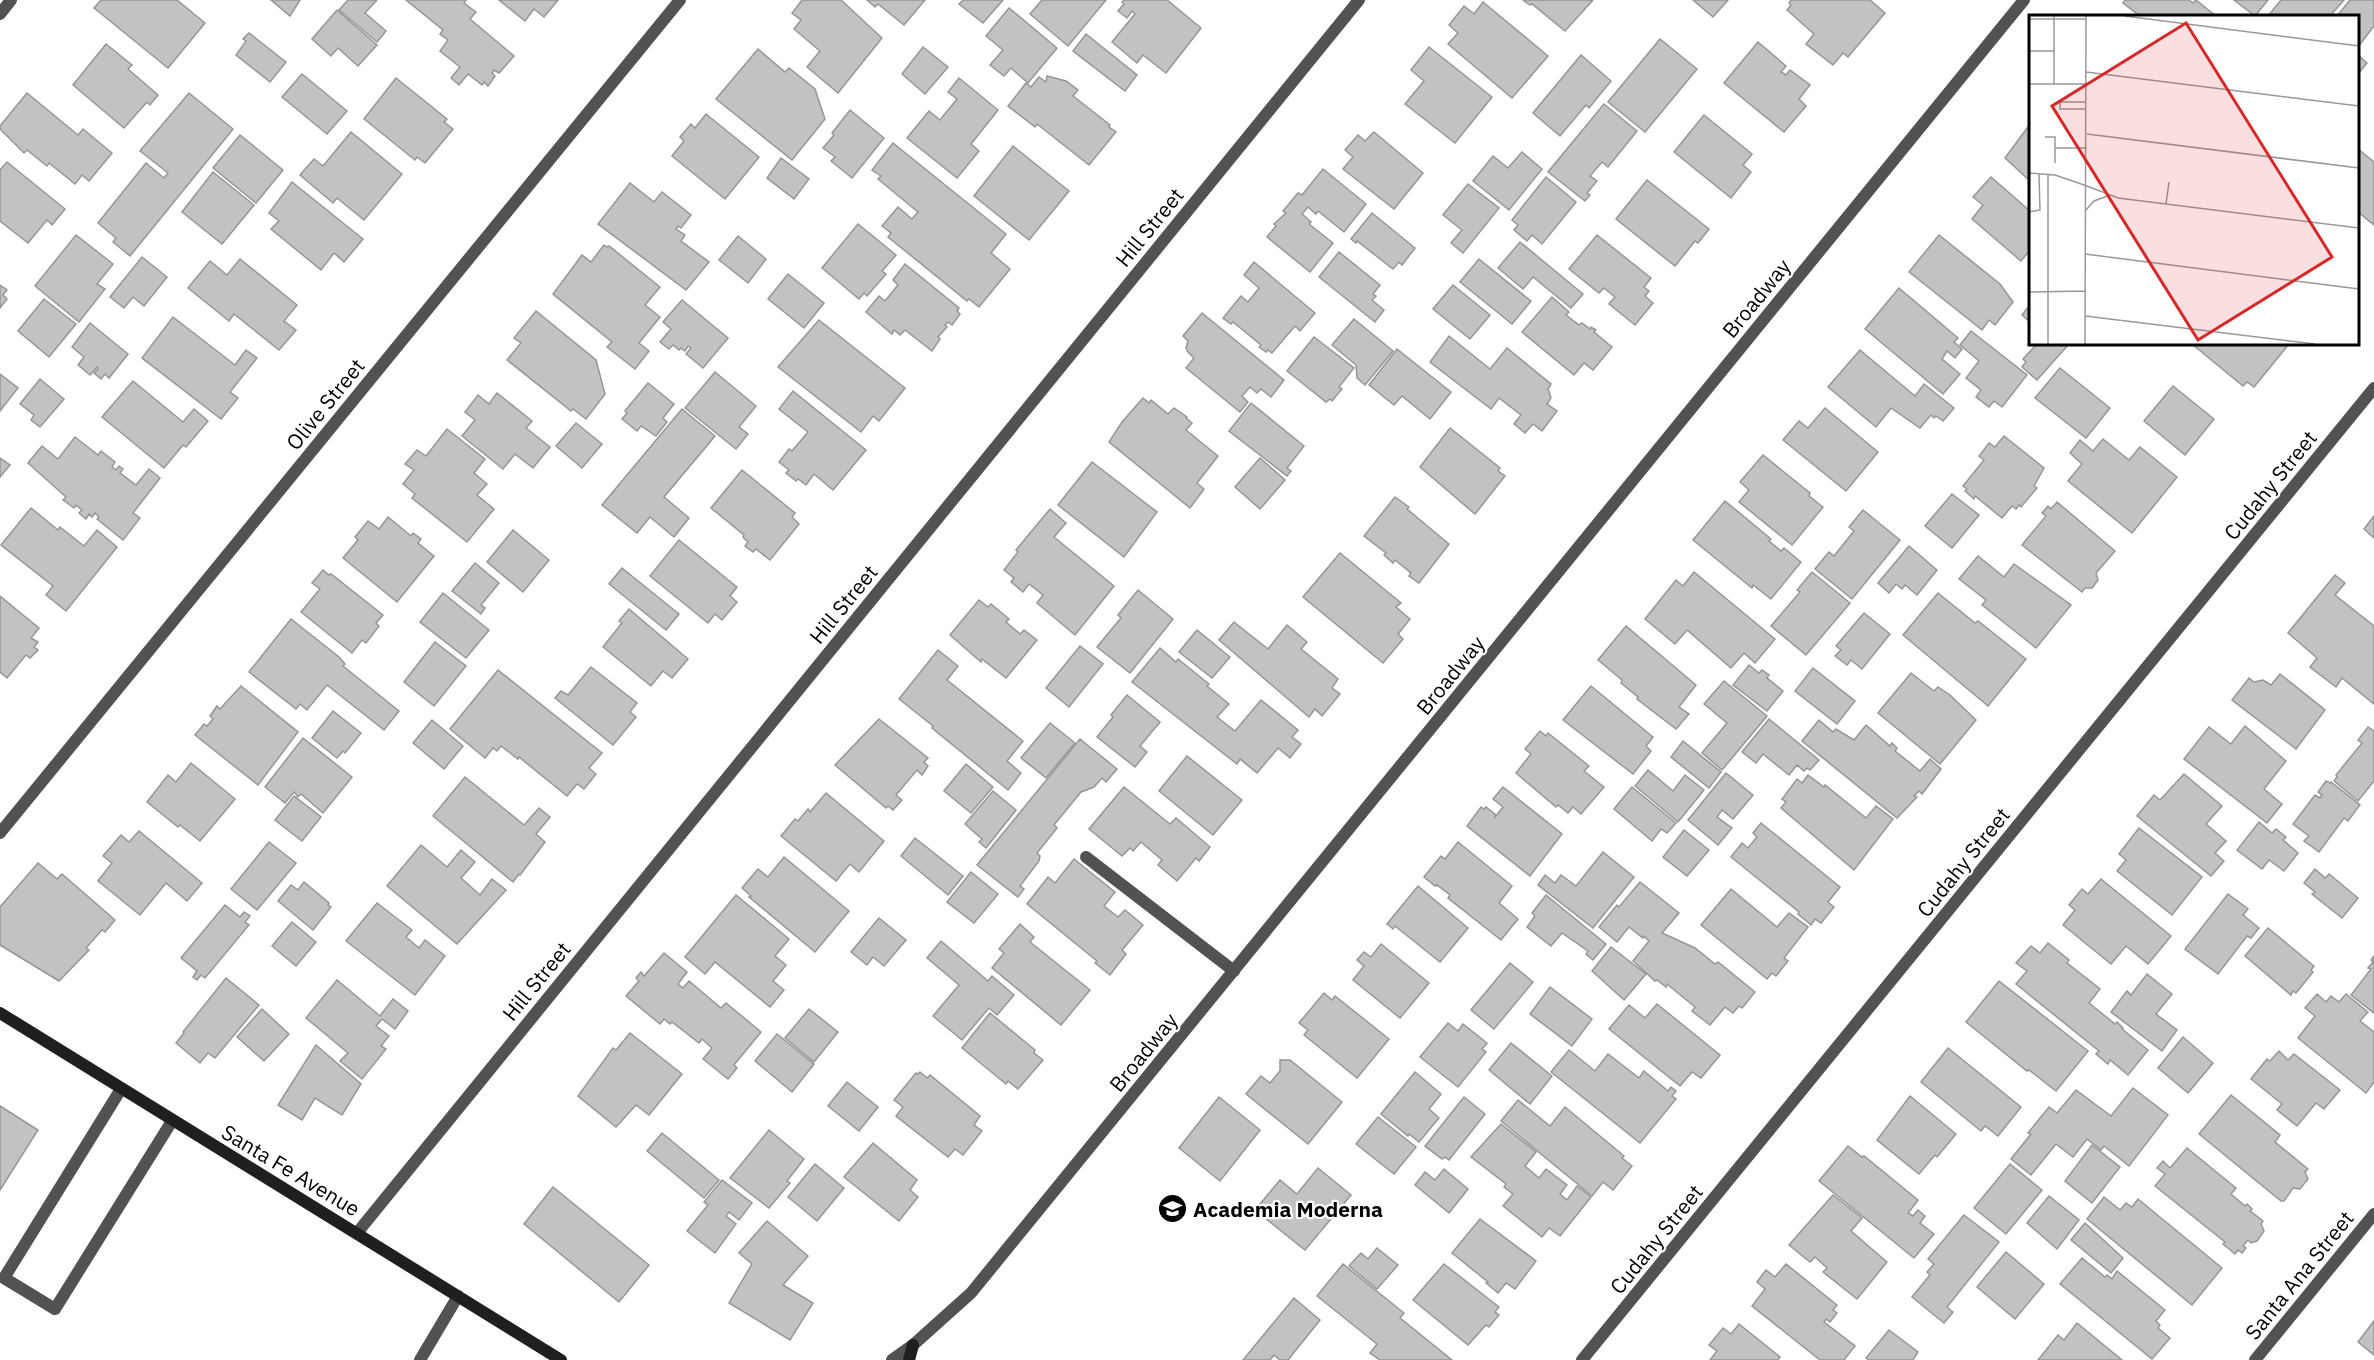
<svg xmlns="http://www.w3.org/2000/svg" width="2374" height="1360" font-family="'IBM Plex Sans',sans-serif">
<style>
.building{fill:#c2c2c2;stroke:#969696;stroke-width:1.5}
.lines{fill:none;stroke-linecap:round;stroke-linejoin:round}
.service{stroke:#525252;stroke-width:12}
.minor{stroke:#525252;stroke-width:12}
.tertiary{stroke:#525252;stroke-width:12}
.secondary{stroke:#1f1f1f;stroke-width:12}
.labels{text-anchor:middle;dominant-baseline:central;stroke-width:4.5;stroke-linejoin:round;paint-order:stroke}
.street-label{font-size:21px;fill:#000;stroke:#fff}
.poi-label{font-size:21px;font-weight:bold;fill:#000;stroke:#fff;text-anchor:start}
.inset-road{fill:none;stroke:#999;stroke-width:1.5}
.view{fill:#d62828;fill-opacity:0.15;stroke:#d62828;stroke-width:3}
.inset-edge{fill:none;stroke:#000;stroke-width:3}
</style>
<rect width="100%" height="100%" fill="#fff"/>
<!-- building -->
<g class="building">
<polygon points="101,0 177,0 205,23 168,68 94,8"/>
<polygon points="271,0 300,0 290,16"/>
<polygon points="348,0 377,0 365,13 386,31 377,42 339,10"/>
<polygon points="406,0 466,0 464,3 476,12 470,19 514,56 499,73 494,70 492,73 495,76 488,86 484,82 482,85 468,74 459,85 451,78 460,67 440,51 448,40 440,34 443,30"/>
<polygon points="499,0 558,0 544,17 534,9 525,21"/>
<polygon points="802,0 841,0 882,38 838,93 807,67 820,51 794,29 801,20 792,13"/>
<polygon points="867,0 925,0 904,25 878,4 875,7"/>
<polygon points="963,0 1003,0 983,23 959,4"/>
<polygon points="1042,0 1106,0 1068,46 1030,14"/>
<polygon points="1124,0 1167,0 1201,28 1166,73 1143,55 1137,63 1112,42 1135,14 1132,11 1127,18 1118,11 1124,4 1122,2"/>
<polygon points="1523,0 1593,0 1565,31 1532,4 1530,5"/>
<polygon points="1693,0 1728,0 1713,17"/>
<polygon points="1791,0 1870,0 1885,13 1848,57 1843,53 1833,65 1806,44 1814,34 1787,10 1791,5 1789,3"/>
<polygon points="2125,0 2189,0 2193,3 2196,0 2216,16 2140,16 2123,3"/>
<polygon points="2234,0 2268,0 2255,16"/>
<polygon points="2281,0 2344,0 2330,16 2268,16"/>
<polygon points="2350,0 2374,0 2374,26 2358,47 2358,16 2337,16"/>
<polygon points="1483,2 1548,56 1512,98 1448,44 1458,33 1449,25 1464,6 1474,14"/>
<polygon points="1009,8 1057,48 1028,83 1011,68 1004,76 990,65 1003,50 986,36"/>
<polygon points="337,10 377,45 358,66 338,48 331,56 312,39"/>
<polygon points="249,33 286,62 270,82 236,55 246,41 243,39"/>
<polygon points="1086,34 1137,75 1125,91 1073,51"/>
<polygon points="1660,39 1697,69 1645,132 1608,102"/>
<polygon points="1758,42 1786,66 1781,72 1786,75 1790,70 1810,85 1799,99 1806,106 1784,132 1724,83"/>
<polygon points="106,44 132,65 128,69 158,95 150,105 147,102 124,128 73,85"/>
<polygon points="923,47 948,67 925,94 902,74"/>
<polygon points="1429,47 1492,97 1455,143 1405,104 1424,81 1411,70"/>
<polygon points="758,49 785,72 789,68 815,89 825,119 792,160 716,99"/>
<polygon points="1581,55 1611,81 1589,108 1586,105 1560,136 1533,113"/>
<polygon points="2358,55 2367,63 2358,74"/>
<polygon points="302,74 347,111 327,134 282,97"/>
<polygon points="1047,76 1066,81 1078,90 1073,96 1110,125 1109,127 1116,132 1089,165 1037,124 1035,127 1008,106 1026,83 1031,87 1039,77 1046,82"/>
<polygon points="396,78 447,119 444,122 453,129 425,163 417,157 415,160 364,119"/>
<polygon points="959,78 998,110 971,144 979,151 957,178 907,138 929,111 940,120 957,99 948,92"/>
<polygon points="27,93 78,135 83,129 112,153 89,181 82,175 75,184 49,163 47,166 27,150 24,153 0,129 0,126"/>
<polygon points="189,93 233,129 130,256 113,242 116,238 98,223 146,163 164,178 168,173 140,151"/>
<polygon points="1604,104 1637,131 1608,167 1602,162 1590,176 1597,181 1587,193 1590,195 1585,201 1548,172"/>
<polygon points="850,110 884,138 852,178 831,161 835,157 823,148 834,135 832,133"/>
<polygon points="706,114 759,157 725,199 672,156 684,141 680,137 691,124 695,128"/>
<polygon points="1704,115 1752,154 1743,165 1751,172 1731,198 1674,152"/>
<polygon points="2030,124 2030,181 2005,158"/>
<polygon points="351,132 402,174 364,220 337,198 333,203 300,175 314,159 323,166"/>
<polygon points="1374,132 1423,173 1394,209 1343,169 1353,157 1345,150 1358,135 1365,141"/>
<polygon points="240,135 283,170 256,203 213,168"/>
<polygon points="893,143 1006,234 991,253 1010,269 979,307 969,299 967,301 888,237 891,233 882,226 898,207 912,219 918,212 878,179 881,176 872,170"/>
<polygon points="1013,146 1069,191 1029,240 974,196"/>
<polygon points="2358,149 2374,162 2374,225 2358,212"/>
<polygon points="1522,152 1542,169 1509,210 1473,181 1493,156 1508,168"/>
<polygon points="781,158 809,179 794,199 767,178"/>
<polygon points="7,162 65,209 52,225 47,220 28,243 0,221 0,170"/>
<polygon points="1323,169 1366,204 1344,232 1318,211 1316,214 1308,207 1302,214 1311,222 1309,224 1333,243 1310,272 1267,237 1276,226 1274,224 1286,213 1283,211 1298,193 1302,195"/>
<polygon points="213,172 254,205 222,244 182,212"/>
<polygon points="1546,177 1576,202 1542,244 1532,235 1527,241 1514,230 1518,225 1512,220"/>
<polygon points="1991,177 2030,211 2030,250 2021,261 1972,219 1983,205 1973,197"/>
<polygon points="1647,180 1709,229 1698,243 1695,241 1675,266 1616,219"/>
<polygon points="292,182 363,239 344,262 334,253 321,270 271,229 279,221 269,213"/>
<polygon points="630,183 654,202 662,192 691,215 681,228 678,226 676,229 685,235 681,241 709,262 686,290 598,224"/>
<polygon points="1468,184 1499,208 1463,253 1451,243 1462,230 1443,215"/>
<polygon points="1372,213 1415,248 1402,265 1399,262 1393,269 1357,241 1356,243 1351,239"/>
<polygon points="858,224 896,255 882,271 886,274 867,296 864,293 859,299 822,268"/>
<polygon points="76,235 113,264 97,284 105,289 79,322 35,286"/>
<polygon points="1597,235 1651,278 1644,287 1649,291 1645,296 1653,303 1635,325 1609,304 1615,297 1604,288 1599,293 1569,269"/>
<polygon points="1939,235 2000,284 2013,302 1995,325 1989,320 1982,330 1909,272"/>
<polygon points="738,236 766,259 748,283 719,260"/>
<polygon points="1520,242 1583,294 1571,308 1533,277 1523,289 1498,268"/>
<polygon points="604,245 607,247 609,246 660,287 645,305 660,317 639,343 649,351 635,369 607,347 612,342 553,294 582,255 591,262"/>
<polygon points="1339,252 1380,285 1373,294 1376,296 1372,300 1384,310 1375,322 1319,277"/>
<polygon points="142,257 167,277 144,306 133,297 124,308 110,297"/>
<polygon points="240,259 297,305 284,321 296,330 279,350 234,314 229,321 188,288 210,261 227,275"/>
<polygon points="1479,259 1531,301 1512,324 1460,282"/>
<polygon points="1254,262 1315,313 1300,331 1295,326 1272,353 1268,350 1266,352 1259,347 1261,345 1233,322 1231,324 1223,318 1241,296 1248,302 1259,288 1244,275"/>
<polygon points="905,264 959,308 957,311 960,314 952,325 948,322 945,325 947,327 938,337 940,339 932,351 905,330 900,335 894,330 892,334 866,312 879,296 885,301 898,285 893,280"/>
<polygon points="788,274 824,303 804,328 768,299"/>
<polygon points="0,285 7,290 3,295 7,299 0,308"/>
<polygon points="1453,285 1490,315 1470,339 1433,309"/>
<polygon points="1899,288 1958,338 1954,342 1962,349 1955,358 1947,351 1942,359 1960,374 1943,394 1865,329"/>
<polygon points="1552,297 1569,312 1566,315 1579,325 1582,323 1590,329 1591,327 1596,330 1594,332 1612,347 1593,370 1584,363 1574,375 1522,332"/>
<polygon points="44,299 76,324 49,357 18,331"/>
<polygon points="682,300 728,338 703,368 686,354 691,348 688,346 685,351 681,348 679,350 673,345 669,349 660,342 671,329 663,322"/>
<polygon points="2030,305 2030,322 2022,315"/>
<polygon points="536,311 596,360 605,394 586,419 573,409 571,411 507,360 521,343 514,338"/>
<polygon points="1202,313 1284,380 1271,397 1261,389 1257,393 1250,387 1242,396 1248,402 1240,412 1186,368 1194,358 1188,352 1186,348 1188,341 1183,336"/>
<polygon points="173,317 235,365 246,350 257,358 230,392 238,398 221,419 142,358"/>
<polygon points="1354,319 1393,351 1365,385 1357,378 1356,365 1332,345"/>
<polygon points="819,320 905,388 879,421 873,416 861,432 778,367"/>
<polygon points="90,323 128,354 109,378 105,374 101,379 94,373 98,369 97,367 90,375 78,365 84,357 72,347"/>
<polygon points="1971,331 2027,375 2002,407 1994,401 1989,407 1976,397 1981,390 1966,378 1979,361 1960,345"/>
<polygon points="1449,336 1490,369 1507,348 1551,384 1548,389 1551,398 1547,404 1557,411 1542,431 1533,424 1525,433 1514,424 1521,415 1499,398 1491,409 1430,362"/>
<polygon points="1314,337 1354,368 1339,387 1342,389 1332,401 1330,399 1326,402 1287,371"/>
<polygon points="2037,344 2069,344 2037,380 2022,367 2026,362 2023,359"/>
<polygon points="2192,344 2289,344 2254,387 2247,382 2243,386"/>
<polygon points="1397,349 1451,392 1430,419 1402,396 1394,405 1369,385"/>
<polygon points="1860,350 1915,396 1924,384 1954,408 1943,421 1936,416 1934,418 1931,415 1920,428 1891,408 1876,427 1828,387"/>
<polygon points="2060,368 2110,408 2086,438 2035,398"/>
<polygon points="715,372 756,406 739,427 748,434 736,449 685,408"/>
<polygon points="0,374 18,388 0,411"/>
<polygon points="40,379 64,399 40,427 31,420 34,415 20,404"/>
<polygon points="133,381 183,422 194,409 208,421 186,447 183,445 164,468 102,417"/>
<polygon points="648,383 674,404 663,418 667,422 656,436 641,426 637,431 622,419 627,413 625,411"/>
<polygon points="2173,386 2214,419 2185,455 2144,421"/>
<polygon points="793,391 866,450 833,490 814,474 806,485 798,479 796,481 786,473 789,470 779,462 789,449 792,451 808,432 779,409"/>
<polygon points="497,393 532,421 526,428 550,447 533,468 515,454 503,469 462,436 475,420 465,412 478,395 489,404"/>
<polygon points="1143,398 1149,403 1151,400 1168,414 1174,408 1187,417 1186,418 1192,423 1186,430 1218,456 1197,483 1204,489 1190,508 1109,442 1122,422"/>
<polygon points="1251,403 1304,446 1287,468 1291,471 1287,476 1229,431"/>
<polygon points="1825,408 1878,452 1846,491 1783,440 1799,421 1808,428"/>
<polygon points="682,409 715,436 664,497 689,518 674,537 650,517 637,533 602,505"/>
<polygon points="576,423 602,444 582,468 556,446"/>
<polygon points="1450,428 1500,468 1498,471 1505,476 1475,514 1420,467"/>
<polygon points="447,429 485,459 474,473 487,484 477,495 494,509 467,542 412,498 415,494 403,484 414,470 405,464 417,450 426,456"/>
<polygon points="2004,436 2044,468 2034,486 2037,488 2021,507 2019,505 2016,509 2012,506 2002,518 1975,496 1974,499 1965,491 1967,489 1963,486 1984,460 1979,456 1989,443 1995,447"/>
<polygon points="75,437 98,455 101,451 115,462 112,467 116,470 119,466 123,469 120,473 136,485 149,469 160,478 133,513 140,518 123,540 97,519 99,517 95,513 92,517 89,514 86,519 79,513 82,510 76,505 74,508 63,500 66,497 28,463 42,446 58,459"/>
<polygon points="2103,439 2129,460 2140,447 2177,477 2132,533 2068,481 2082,464 2070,453 2080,440 2093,451"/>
<polygon points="1763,455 1810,493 1809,496 1823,507 1792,545 1739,502 1749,490 1740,482"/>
<polygon points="0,458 10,465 0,477"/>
<polygon points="1260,458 1285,480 1260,509 1235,487"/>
<polygon points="1092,462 1157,512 1124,557 1058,505"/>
<polygon points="742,470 795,513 792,517 799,524 770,560 756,549 753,552 745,546 748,542 743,537 744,535 711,508"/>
<polygon points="1952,494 1979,515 1952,548 1925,526"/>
<polygon points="1395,497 1409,507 1407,509 1449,544 1419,583 1409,576 1411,573 1395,560 1393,563 1384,555 1386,553 1364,536"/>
<polygon points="1725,501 1771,539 1769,541 1781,551 1784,548 1801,562 1771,599 1753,585 1752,588 1693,540"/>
<polygon points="2057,502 2115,551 2096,573 2098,580 2092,588 2085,588 2082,592 2022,545 2046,516 2042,513 2048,506 2051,509"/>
<polygon points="31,508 58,530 60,527 84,546 97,530 117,547 66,611 46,595 53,586 1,545"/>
<polygon points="1050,509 1066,523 1054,537 1114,586 1075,635 1037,603 1043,595 1029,584 1023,592 1011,582 1014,578 1004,570 1018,552 1016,550"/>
<polygon points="1863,510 1900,540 1852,599 1815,569 1829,552 1834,556 1854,531 1849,527"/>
<polygon points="2374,516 2374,538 2364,529"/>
<polygon points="388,517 411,536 413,533 421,539 418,543 434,556 397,602 343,558 358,540 355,537 368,521 379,529"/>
<polygon points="513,530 549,560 523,592 487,562"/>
<polygon points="679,540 737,587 730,596 737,602 722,620 715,614 708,623 650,576"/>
<polygon points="1909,546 1937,570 1917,595 1905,585 1902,589 1896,584 1889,593 1878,583"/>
<polygon points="1340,553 1401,603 1396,607 1410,619 1398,634 1403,639 1383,663 1303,597"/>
<polygon points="1978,556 2004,577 2014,564 2071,605 2036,648 1982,605 1986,600 1959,579"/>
<polygon points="475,563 499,583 481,605 485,608 481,614 452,591"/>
<polygon points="622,568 679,614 666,630 609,584"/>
<polygon points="323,570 329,575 331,574 383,615 376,623 379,626 366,643 362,640 352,653 301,612 320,589 312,583"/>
<polygon points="1694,572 1775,639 1755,663 1744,653 1731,668 1687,630 1675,644 1645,619 1676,580 1683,586"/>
<polygon points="1812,572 1850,603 1806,655 1771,626 1800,592 1797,590"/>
<polygon points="2335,575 2345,583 2335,595 2374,626 2374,704 2342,678 2336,687 2310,667 2317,658 2288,633"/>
<polygon points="1138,590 1173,619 1130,673 1097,647 1121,618 1118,615"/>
<polygon points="443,593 489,630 466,658 420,622"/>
<polygon points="1938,593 1975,623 1978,621 2026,659 1988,706 1903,635"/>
<polygon points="0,596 39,628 31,638 38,642 34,647 38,650 30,658 26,655 7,678 0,672"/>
<polygon points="979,600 988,607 991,604 1009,619 1006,622 1020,634 1024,630 1037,640 1006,678 982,659 981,662 950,635"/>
<polygon points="629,609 688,659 672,678 663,671 651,686 603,647 622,623 619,621"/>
<polygon points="1864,613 1890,634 1862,669 1851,660 1847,665 1835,656 1841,650 1836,646"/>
<polygon points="291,619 339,657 345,664 343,666 399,711 384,730 327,685 307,710 300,704 296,709 249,672"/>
<polygon points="1234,622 1268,649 1287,625 1307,642 1301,649 1338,679 1332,688 1340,694 1322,716 1315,709 1309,717 1219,640"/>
<polygon points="1626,626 1696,685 1679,707 1689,714 1676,729 1637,699 1638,697 1621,683 1622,680 1598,660"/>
<polygon points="1197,630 1230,657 1212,678 1179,652"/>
<polygon points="435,642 466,666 434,706 404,682"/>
<polygon points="1080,646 1103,664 1069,707 1046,688"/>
<polygon points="1160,648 1176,662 1178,659 1209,684 1207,686 1229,704 1217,717 1235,731 1261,700 1298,730 1292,737 1301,744 1290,758 1278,748 1257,773 1240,759 1237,764 1132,682"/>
<polygon points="938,650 958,666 947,680 1023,741 1007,761 1021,773 1008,790 932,728 933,726 899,699"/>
<polygon points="1749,665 1759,673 1762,670 1769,675 1767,678 1783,691 1767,711 1733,685"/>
<polygon points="591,667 637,703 630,712 636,717 613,745 555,698 561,691 568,695"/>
<polygon points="1813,668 1855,701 1837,724 1795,691"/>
<polygon points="498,670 602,753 589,768 596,774 584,789 577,784 567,796 519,757 518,759 501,746 497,751 493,748 485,758 450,729"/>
<polygon points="1911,673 1934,691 1938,687 1950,695 1976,720 1940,764 1878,713"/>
<polygon points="2280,674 2325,710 2296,749 2232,700 2249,678 2254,682 2263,680 2271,685"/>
<polygon points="1724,681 1767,716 1722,770 1702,753 1727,723 1704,704"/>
<polygon points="241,686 298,732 258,785 195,735 204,724 207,726 213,719 210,716 217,706 220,709"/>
<polygon points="1591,686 1653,737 1646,746 1651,751 1633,774 1563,720"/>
<polygon points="1127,695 1160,722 1140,746 1147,752 1135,767 1097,737 1113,717 1111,715"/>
<polygon points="333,711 361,733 345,753 343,751 337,758 312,738"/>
<polygon points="879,719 928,758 924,762 928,766 922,775 917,770 896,795 902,800 893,810 888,806 886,808 835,765"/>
<polygon points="1769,719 1819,760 1810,770 1807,768 1804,771 1797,765 1789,775 1763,754 1756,763 1742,752"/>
<polygon points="432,720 463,746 444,769 413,743"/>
<polygon points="1819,720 1833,732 1836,729 1854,740 1866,725 1890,746 1892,743 1897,748 1895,751 1920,771 1930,759 1941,769 1922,794 1919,791 1914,796 1917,797 1897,818 1802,741"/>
<polygon points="1050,723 1075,743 1046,778 1021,758"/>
<polygon points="2245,726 2286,761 2264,789 2282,804 2267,823 2184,759 2209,727 2231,744"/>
<polygon points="2368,727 2374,731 2374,781 2358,801 2334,781 2337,777 2336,775 2362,743 2358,740"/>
<polygon points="1540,731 1546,736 1548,733 1589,766 1584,771 1604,787 1581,814 1573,807 1568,813 1558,805 1556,807 1516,773 1531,754 1525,749"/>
<polygon points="303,738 352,777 323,813 301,794 298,797 294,792 285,803 265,787"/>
<polygon points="1080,739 1117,769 1106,782 1102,778 1094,787 1081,792 1054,825 1057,828 1037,853 1040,856 1039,861 1020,886 1024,889 1018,897 977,865"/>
<polygon points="1683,741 1721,772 1709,788 1671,757"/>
<polygon points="1187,756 1242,800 1213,835 1159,791"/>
<polygon points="191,763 235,799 200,841 180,825 178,827 147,802 168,775 176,782"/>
<polygon points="966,764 993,787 971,813 944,791"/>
<polygon points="1648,770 1673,791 1685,775 1704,790 1678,822 1635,786"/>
<polygon points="1726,773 1753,795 1733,819 1722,810 1717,817 1732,828 1718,845 1688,820"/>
<polygon points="2184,774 2222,806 2206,824 2226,841 2215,853 2224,861 2211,876 2137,816 2154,795 2160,800"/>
<polygon points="1808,775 1824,787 1825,785 1866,818 1876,806 1893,819 1854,870 1781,808 1786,802 1782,799 1797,779 1802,783"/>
<polygon points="465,777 524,825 539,808 550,817 536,834 545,842 520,875 519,874 513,882 433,816"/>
<polygon points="2326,781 2330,783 2331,782 2360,805 2348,821 2344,818 2319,852 2304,841 2309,836 2293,824 2315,795 2320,798 2322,795 2318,792"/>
<polygon points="1124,787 1170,824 1176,818 1210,847 1199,861 1196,858 1177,881 1158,865 1162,860 1141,842 1133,851 1130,848 1122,856 1089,829"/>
<polygon points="1503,787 1562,834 1530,876 1467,826 1481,807 1484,809 1486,807 1495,814 1495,817 1503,807 1493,799"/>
<polygon points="1632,787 1676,823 1667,833 1661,829 1652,841 1614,809"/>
<polygon points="993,791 1016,810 986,848 979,842 982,839 965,824"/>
<polygon points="826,793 884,841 859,872 850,864 836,881 781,836 795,819 798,821 808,809 810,812"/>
<polygon points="294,796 321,817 302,841 275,820"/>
<polygon points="2259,822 2272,833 2276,829 2286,837 2283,840 2298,853 2284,871 2269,860 2262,869 2237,850"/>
<polygon points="1761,823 1840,887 1828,902 1834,907 1821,923 1815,919 1811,925 1798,914 1799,912 1731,857 1742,843 1748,848 1757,837 1753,833"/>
<polygon points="2139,828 2202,877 2172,915 2117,871 2126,860 2119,854"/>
<polygon points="1684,830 1709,850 1687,876 1663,857"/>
<polygon points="139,831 202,883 187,901 166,883 140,915 98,881 112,863 103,856 121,835 129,842"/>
<polygon points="915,838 963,876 948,895 901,856"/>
<polygon points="269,842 296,863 257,910 231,889"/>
<polygon points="1458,842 1512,886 1499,903 1518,919 1501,940 1448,898 1450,895 1437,885 1435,886 1424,877 1441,856 1445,859"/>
<polygon points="421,845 447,867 461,850 475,862 461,878 480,895 492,879 506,890 457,944 387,886"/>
<polygon points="1603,852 1634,877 1593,928 1538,885 1545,875 1555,883 1561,875 1576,886"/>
<polygon points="784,857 849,911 815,952 749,897 751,896 742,888 758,869 768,877"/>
<polygon points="1074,859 1115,892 1104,906 1118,917 1125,910 1143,925 1122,950 1126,954 1110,975 1095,963 1097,961 1027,904 1048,877 1055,883"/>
<polygon points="38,863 57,879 62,874 115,920 105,932 102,930 86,948 89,950 59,981 0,945 0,907"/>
<polygon points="2315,869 2325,878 2329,874 2358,898 2342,918 2312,894 2315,892 2304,883"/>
<polygon points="971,872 998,894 974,923 947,902"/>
<polygon points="2101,879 2171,936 2148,964 2126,946 2111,964 2063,925 2075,910 2069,905 2082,889 2088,894"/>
<polygon points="304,882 329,903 328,905 331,907 313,930 278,901 291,885 298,890"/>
<polygon points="1640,882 1679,913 1662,933 1695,948 1715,964 1718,962 1755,992 1742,1008 1739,1006 1733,1013 1725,1007 1710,1025 1692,1011 1695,1007 1667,984 1666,987 1657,980 1655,981 1633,961 1649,941 1644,936 1643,938 1629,927 1617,942 1599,927 1617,905 1619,907"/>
<polygon points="1418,886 1468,928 1440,962 1395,926 1393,929 1387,924"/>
<polygon points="1731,889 1777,927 1789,913 1808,927 1784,958 1788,961 1776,976 1772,973 1767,979 1701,925"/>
<polygon points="2228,894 2248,909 2243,915 2259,928 2251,938 2247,936 2218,974 2185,949"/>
<polygon points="736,895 789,939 775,956 786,965 773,981 784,990 770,1007 715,962 705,974 685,957"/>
<polygon points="1546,895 1606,944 1593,960 1586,954 1588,951 1562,933 1551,946 1527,927 1535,916 1532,913"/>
<polygon points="377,903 412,930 406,937 419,948 425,940 445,956 415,995 346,941"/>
<polygon points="225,905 240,917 244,912 250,916 245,922 249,925 205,978 201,975 197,980 193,977 197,971 181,958"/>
<polygon points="879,918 906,940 884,966 873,957 867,965 851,952"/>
<polygon points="292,922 316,942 296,966 272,946"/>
<polygon points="1020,924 1034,937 1030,942 1090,990 1061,1025 992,968 1004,953 999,949"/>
<polygon points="2268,928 2314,966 2311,970 2313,972 2296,993 2293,991 2291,995 2245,956"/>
<polygon points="941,941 988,981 992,976 1014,995 997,1015 989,1008 962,1040 933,1016 959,985 927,958"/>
<polygon points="2048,943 2069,960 2067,963 2100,989 2089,1003 2115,1024 2117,1022 2123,1028 2122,1029 2148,1050 2128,1075 2110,1060 2108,1064 2096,1054 2099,1051 2016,984 2027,971 2016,963 2031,946 2040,953"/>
<polygon points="1381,944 1429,983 1400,1018 1353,980 1364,966 1357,960 1364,952 1371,957"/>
<polygon points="1611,947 1646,974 1624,1000 1592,971"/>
<polygon points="664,953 687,972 678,984 683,988 689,981 721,1008 726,1003 761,1032 734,1065 737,1068 728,1079 703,1059 712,1048 702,1039 699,1043 672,1022 670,1024 664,1019 660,1024 626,996 639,981 636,978 641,972 644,976"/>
<polygon points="2374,956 2374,1013 2351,995 2371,969 2368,968 2373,962 2371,960"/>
<polygon points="1510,963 1533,982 1494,1029 1471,1010"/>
<polygon points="2147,974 2172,994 2156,1014 2177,1030 2162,1051 2111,1012 2127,991 2131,995"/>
<polygon points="226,978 259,1005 215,1058 208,1053 200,1063 176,1043 184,1033 183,1032"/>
<polygon points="337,980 380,1016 393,999 408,1011 395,1029 382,1019 376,1026 389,1036 381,1046 386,1049 362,1079 340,1061 348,1053 306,1018"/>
<polygon points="1999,981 2088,1051 2056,1091 2029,1070 2027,1071 1966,1022"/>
<polygon points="1550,987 1592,1019 1572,1046 1530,1014"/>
<polygon points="1324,993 1332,1000 1335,996 1389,1039 1357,1078 1304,1035 1308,1030 1299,1023"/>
<polygon points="2317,994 2326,1002 2331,996 2339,1002 2346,994 2368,1012 2360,1021 2374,1032 2374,1082 2366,1093 2298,1038 2315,1016 2305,1008"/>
<polygon points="1657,1004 1720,1055 1701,1078 1692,1072 1680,1086 1609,1029 1629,1005 1645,1018"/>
<polygon points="262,1009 289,1034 264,1061 237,1037"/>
<polygon points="809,1009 838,1032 814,1062 785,1038"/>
<polygon points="990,1013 1035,1050 1034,1053 1043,1060 1018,1089 1008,1081 1006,1084 962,1048"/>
<polygon points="1448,1023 1458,1031 1463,1024 1487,1043 1482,1049 1486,1052 1458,1087 1420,1057"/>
<polygon points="630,1033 682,1074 649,1115 636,1105 616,1127 578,1096 613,1048 616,1050"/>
<polygon points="777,1034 814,1064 792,1092 755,1061"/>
<polygon points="2183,1037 2213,1063 2188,1093 2158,1068"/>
<polygon points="1511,1043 1552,1076 1530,1104 1489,1070"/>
<polygon points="316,1045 361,1084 342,1115 315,1098 302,1120 278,1105"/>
<polygon points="1948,1048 2021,1107 1998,1136 1985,1126 1981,1131 1921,1082"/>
<polygon points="1569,1050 1595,1071 1608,1054 1639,1078 1644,1071 1668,1091 1671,1087 1676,1091 1672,1096 1676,1099 1640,1143 1551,1072"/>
<polygon points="2279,1051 2288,1060 2294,1054 2340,1090 2324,1109 2316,1103 2297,1126 2277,1110 2282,1104 2251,1079 2267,1059 2270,1061"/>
<polygon points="1280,1060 1290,1060 1342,1102 1308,1144 1246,1094 1261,1076 1270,1083 1280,1071"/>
<polygon points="920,1072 927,1078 930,1075 980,1116 974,1125 982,1131 963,1155 955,1149 948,1157 896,1116 903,1107 894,1100 916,1073 918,1074"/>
<polygon points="1415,1072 1441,1094 1429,1109 1439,1118 1419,1142 1409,1134 1408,1136 1381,1114"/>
<polygon points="847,1082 878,1107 859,1131 828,1106"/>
<polygon points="2133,1088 2168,1115 2129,1166 2104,1146 2101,1150 2087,1139 2073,1157 2056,1144 2031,1175 2011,1159 2031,1134 2028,1133 2049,1107 2057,1113 2076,1090 2111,1116"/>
<polygon points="2231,1095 2280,1135 2275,1142 2308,1169 2305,1172 2308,1179 2300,1189 2293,1188 2284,1201 2281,1201 2199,1134"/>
<polygon points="1910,1096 1956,1134 1937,1157 1935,1155 1919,1174 1877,1140"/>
<polygon points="1219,1097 1260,1130 1220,1181 1179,1148"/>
<polygon points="1464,1097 1485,1114 1449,1160 1445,1157 1442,1159 1425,1146"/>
<polygon points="1518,1100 1550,1126 1565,1107 1624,1156 1622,1158 1632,1166 1613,1190 1603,1182 1592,1196 1501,1121"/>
<polygon points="0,1106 38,1130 0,1190"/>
<polygon points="1378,1117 1416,1147 1394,1174 1356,1144"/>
<polygon points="1501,1124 1536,1152 1525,1166 1539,1178 1546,1169 1567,1185 1560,1194 1567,1200 1577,1186 1591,1197 1560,1236 1549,1228 1542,1237 1503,1206 1513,1194 1504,1187 1506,1184 1471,1157"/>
<polygon points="769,1130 804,1159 787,1181 790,1183 769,1208 730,1178"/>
<polygon points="662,1133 719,1180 704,1198 647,1151"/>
<polygon points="873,1143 917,1180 910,1190 918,1197 899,1221 844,1177"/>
<polygon points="2092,1145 2120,1167 2092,1203 2065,1181"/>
<polygon points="1848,1146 1862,1157 1864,1156 1918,1200 1908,1213 1913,1216 1918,1210 1925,1216 1920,1223 1934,1234 1914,1258 1819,1181"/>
<polygon points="2187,1148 2236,1188 2231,1194 2245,1206 2247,1204 2252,1209 2250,1211 2263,1221 2261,1224 2264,1231 2257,1241 2251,1243 2248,1240 2243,1246 2246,1248 2242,1253 2238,1250 2235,1254 2223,1244 2225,1242 2155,1186 2165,1174 2157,1168 2163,1161 2170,1168"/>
<polygon points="815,1164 844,1188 817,1221 788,1197"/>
<polygon points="2010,1164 2042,1190 2006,1234 1974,1208"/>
<polygon points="1318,1168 1351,1195 1305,1250 1255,1210 1280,1180 1297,1194"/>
<polygon points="1444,1169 1468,1189 1449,1213 1415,1185 1425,1172 1435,1180"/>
<polygon points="722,1180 752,1203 739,1220 729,1212 726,1216 736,1224 715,1253 687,1231 708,1205 704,1202"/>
<polygon points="553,1187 649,1265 619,1302 524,1224"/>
<polygon points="1833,1195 1862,1218 1851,1231 1887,1262 1857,1299 1823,1272 1827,1268 1815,1257 1810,1262 1789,1245"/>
<polygon points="2049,1196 2079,1220 2057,1249 2027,1223"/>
<polygon points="2104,1197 2120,1210 2126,1203 2132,1207 2138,1199 2222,1268 2192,1305 2087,1219"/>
<polygon points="1964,1215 1999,1242 1947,1307 1953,1312 1944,1323 1912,1297 1930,1275 1927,1272 1934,1264 1928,1259"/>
<polygon points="1480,1219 1536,1261 1515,1289 1506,1283 1498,1293 1486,1283 1488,1282 1452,1253"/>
<polygon points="767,1221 808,1256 783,1285 813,1303 790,1340 729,1303 752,1264 739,1253"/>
<polygon points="2085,1223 2123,1258 2111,1273 2071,1240"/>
<polygon points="1377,1248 1398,1265 1377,1289 1349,1266 1361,1253 1368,1259"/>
<polygon points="2006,1252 2044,1284 2015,1319 1977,1287"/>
<polygon points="2082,1258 2105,1277 2107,1275 2112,1279 2117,1271 2165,1310 2156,1321 2160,1325 2158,1328 2170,1338 2152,1359 2060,1284"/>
<polygon points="1343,1264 1404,1313 1400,1318 1452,1360 1380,1360 1370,1353 1377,1344 1317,1296"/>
<polygon points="1444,1264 1499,1307 1495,1312 1499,1315 1489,1327 1486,1325 1468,1345 1413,1300"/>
<polygon points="1786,1264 1837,1305 1833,1310 1837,1313 1830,1322 1826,1319 1824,1322 1855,1346 1844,1360 1820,1360 1752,1306 1765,1289 1757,1282 1766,1270 1775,1277"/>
<polygon points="1294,1298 1320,1320 1288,1360 1280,1360 1274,1355 1270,1360 1243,1360"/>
<polygon points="2374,1321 2374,1355 2358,1342"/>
<polygon points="2077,1323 2122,1360 2038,1360 2058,1335 2064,1340"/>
<polygon points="1739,1324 1780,1357 1778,1360 1710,1360 1717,1351 1709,1345 1723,1328 1731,1334"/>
<polygon points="1889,1330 1918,1352 1913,1360 1869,1360 1866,1358"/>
</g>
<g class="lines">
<!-- service -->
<g class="service">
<polyline points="1086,857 1234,971"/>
<polyline points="121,1089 4,1278 55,1309 172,1121"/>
<polyline points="420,1360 458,1296"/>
</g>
<!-- minor -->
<g class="minor">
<polyline points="0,14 11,0"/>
<polyline points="0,833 680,0"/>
<polyline points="357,1233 1359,0"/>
<polyline points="1582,1360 2374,388"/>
<polyline points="2255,1360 2374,1214"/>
</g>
<!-- tertiary -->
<polyline class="tertiary" points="892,1360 913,1345 971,1293 2024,0"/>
<!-- secondary -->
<g class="secondary">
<polyline points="0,1013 561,1360"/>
<polyline points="909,1360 913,1345"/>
</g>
</g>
<!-- icons -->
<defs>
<symbol id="school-disc" viewBox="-11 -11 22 22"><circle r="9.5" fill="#000" stroke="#fff"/><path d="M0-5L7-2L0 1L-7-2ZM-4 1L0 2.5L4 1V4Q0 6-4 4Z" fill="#fff"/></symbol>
</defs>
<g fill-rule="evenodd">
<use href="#school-disc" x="1156" y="1192" width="33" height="33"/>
</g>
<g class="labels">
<!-- street labels -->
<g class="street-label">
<text transform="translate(1149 227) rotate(-51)">Hill Street</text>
<text transform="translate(1756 298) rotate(-51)">Broadway</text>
<text transform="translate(325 404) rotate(-51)">Olive Street</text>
<text transform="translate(2270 485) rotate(-51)">Cudahy Street</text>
<text transform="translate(843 604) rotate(-51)">Hill Street</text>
<text transform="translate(1450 675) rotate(-51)">Broadway</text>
<text transform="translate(1963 862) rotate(-51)">Cudahy Street</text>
<text transform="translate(536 981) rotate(-51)">Hill Street</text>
<text transform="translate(1143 1052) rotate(-51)">Broadway</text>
<text transform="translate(291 1170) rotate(31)">Santa Fe Avenue</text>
<text transform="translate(1656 1239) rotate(-51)">Cudahy Street</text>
<text transform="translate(2299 1275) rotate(-51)">Santa Ana Street</text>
</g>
<!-- poi labels -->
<g class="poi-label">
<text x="1193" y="1209">Academia Moderna</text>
</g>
</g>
<!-- overview -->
<g transform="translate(2029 15)">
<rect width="330" height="330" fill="#fff"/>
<path class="inset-road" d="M96,1l234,30M0,4h57M0,36h25M57,57l273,34M0,69h57M25,69v-68M57,87h-26v7h26M58,119l272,34M16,122h10v11M26,148v-15h32M0,158l26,2 32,11M19,159v170M58,171l31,12 241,30M137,189l3,-22M57,195l8,-9 16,-6M0,197l11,-2 -1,-36M56,239l274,35M0,277l56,-1M56,301l230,28M56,329l1,-328"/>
<path class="view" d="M157,8l146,234 -134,83 -146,-234z"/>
<rect width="330" height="330" class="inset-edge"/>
</g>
</svg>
